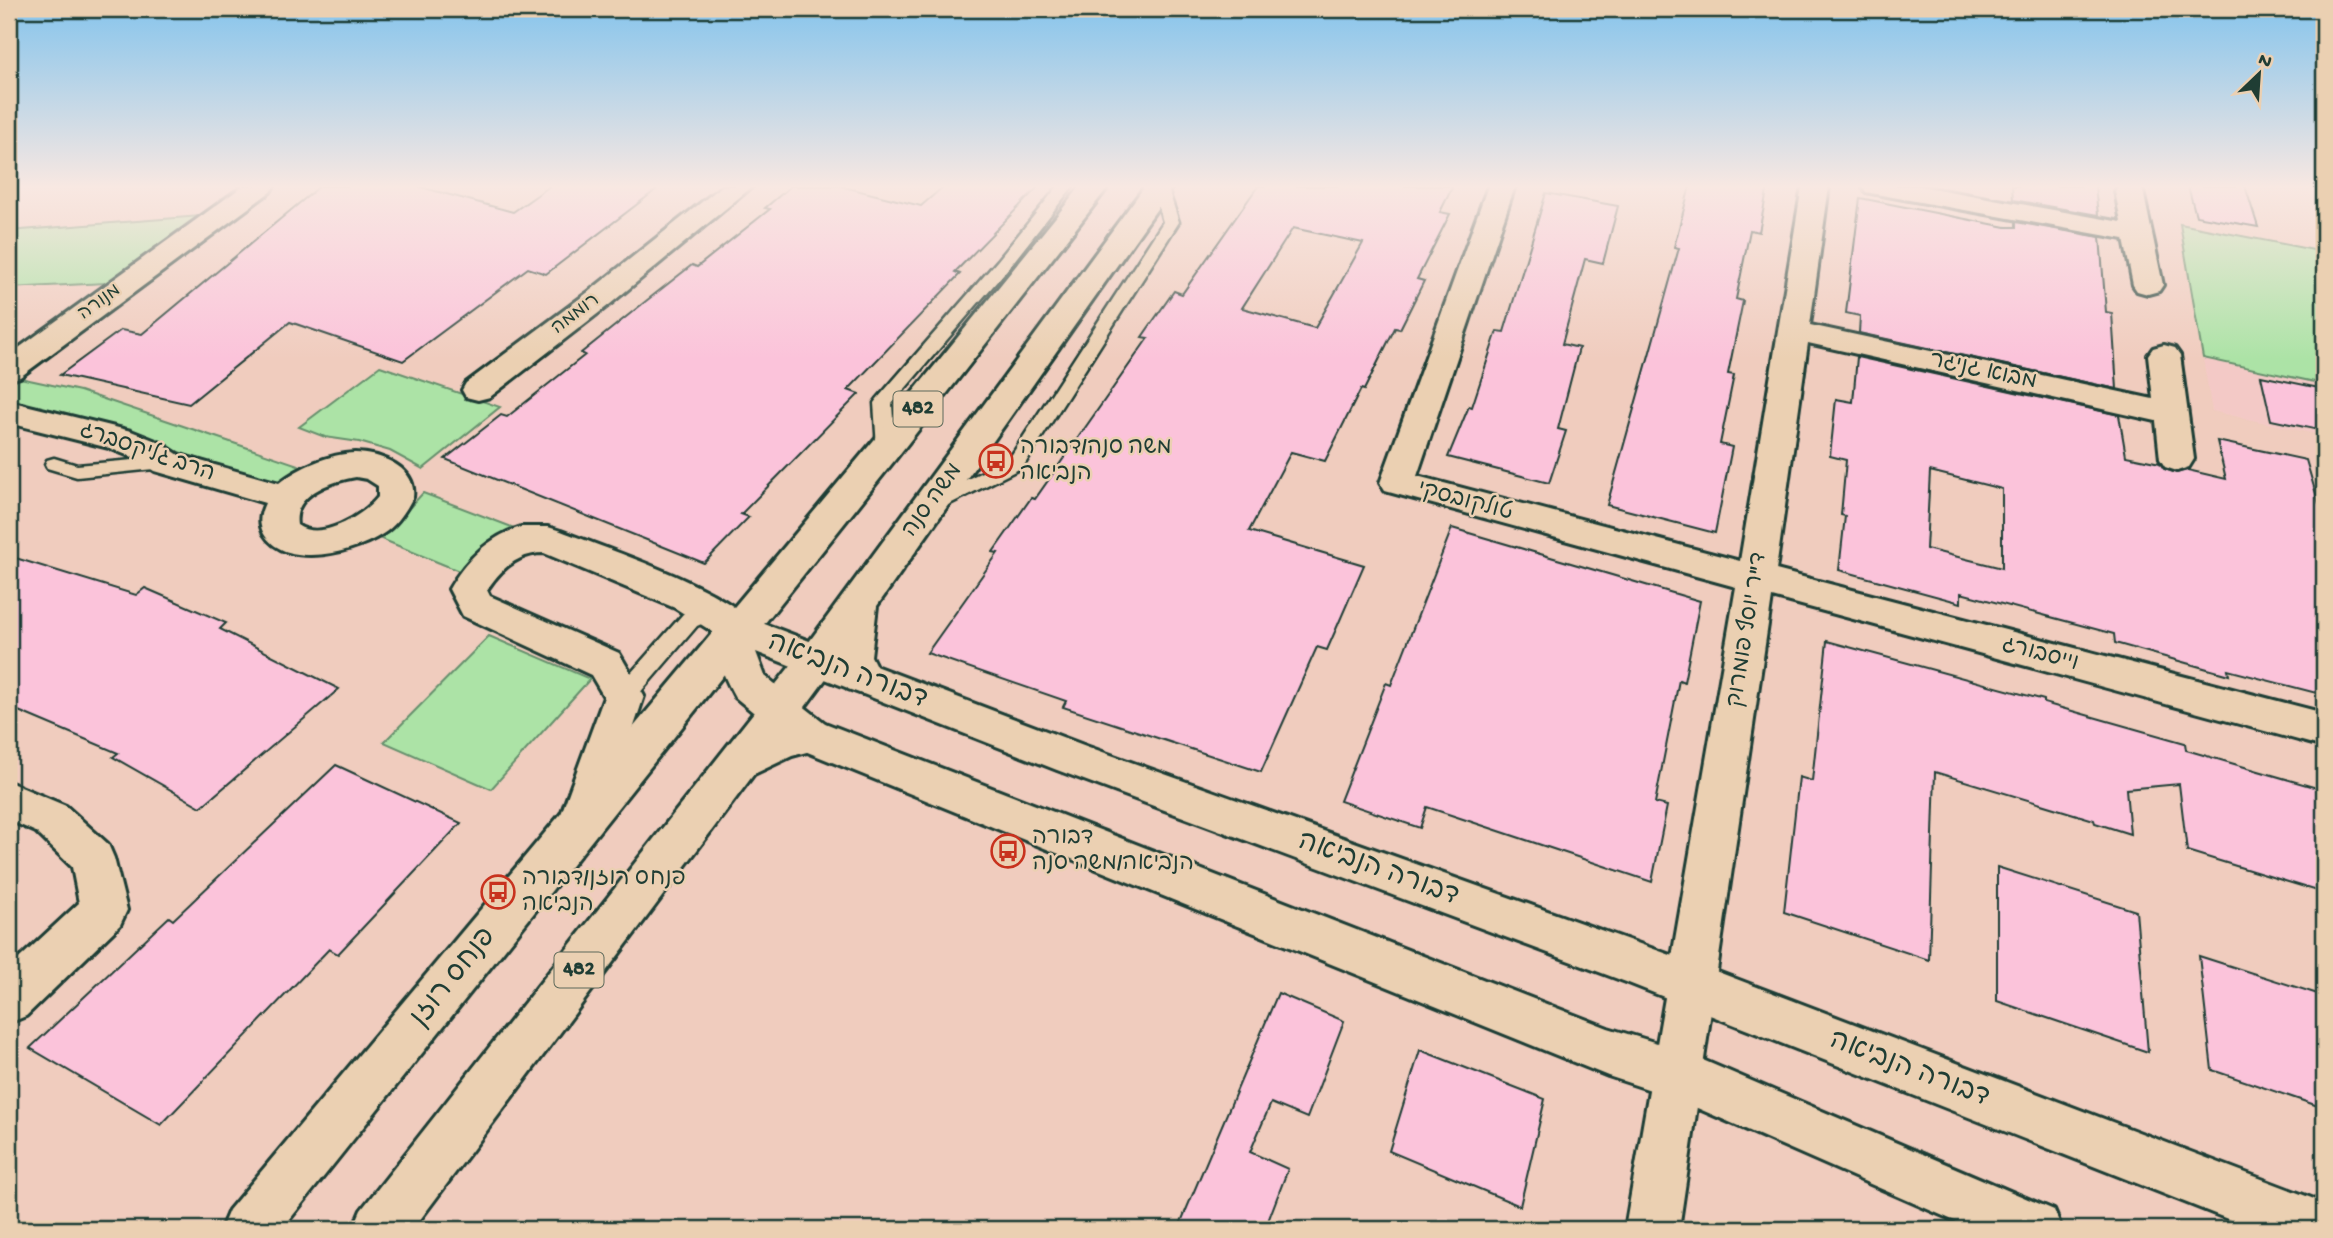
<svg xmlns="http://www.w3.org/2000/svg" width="2333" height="1238" font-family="'Gochi Hand','Playpen Sans Hebrew',sans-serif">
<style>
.built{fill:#f3c9c6}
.green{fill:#ace3a6;stroke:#66906d;stroke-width:2}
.building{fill:#fbc3da;stroke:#1f3d34;stroke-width:2;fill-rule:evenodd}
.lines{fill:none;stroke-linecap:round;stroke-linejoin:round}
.service-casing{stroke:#1f3d34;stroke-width:5}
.minor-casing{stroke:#1f3d34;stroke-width:6}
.tertiary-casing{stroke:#1f3d34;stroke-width:6}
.primary-casing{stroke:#1f3d34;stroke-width:6}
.service{fill:#ebd0b2;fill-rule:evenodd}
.minor{fill:#ebd0b2;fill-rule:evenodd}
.tertiary{fill:#ebd0b2;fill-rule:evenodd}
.primary{fill:#ebd0b2;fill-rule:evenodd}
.labels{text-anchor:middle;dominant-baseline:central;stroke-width:5;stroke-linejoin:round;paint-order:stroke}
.far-street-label{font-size:19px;fill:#1f3d34;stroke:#ebd0b2}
.shield{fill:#ebd0b2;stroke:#5c695a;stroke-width:2}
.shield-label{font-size:21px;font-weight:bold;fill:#1f3d34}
.street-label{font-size:23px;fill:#1f3d34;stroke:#ebd0b2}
.poi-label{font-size:23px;fill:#1f3d34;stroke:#ebd0b2;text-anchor:start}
.near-street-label{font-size:28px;fill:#1f3d34;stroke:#ebd0b2}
</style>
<rect width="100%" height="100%" fill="#f0ccbe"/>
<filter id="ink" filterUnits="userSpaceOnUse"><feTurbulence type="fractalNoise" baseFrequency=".0143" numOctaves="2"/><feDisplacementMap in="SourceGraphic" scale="14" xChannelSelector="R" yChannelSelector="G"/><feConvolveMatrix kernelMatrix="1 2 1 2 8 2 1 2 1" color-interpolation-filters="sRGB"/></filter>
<g filter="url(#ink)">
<!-- built -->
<polygon class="built" points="2203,358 2324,384 2324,436 2212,411"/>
<!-- green -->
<g class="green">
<polygon points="201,216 106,283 9,288 9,231"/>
<polygon points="2180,224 2324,252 2324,384 2203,358"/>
<polygon points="380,366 500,407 423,469 390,451 359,442 325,437 299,427"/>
<polygon points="20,378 80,391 307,468 280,486 54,410 9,402 9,386"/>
<polygon points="423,493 517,529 464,573 374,536 403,515"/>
<polygon points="489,636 590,679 491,789 384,742"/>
</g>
<!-- building -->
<g class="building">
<polygon points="320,186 417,186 513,212 550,186 661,186 546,274 528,268 403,361 290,322 189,404 60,375 121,330 142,334"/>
<polygon points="791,186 840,186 921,206 944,186 1039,186 955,272 960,274 848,390 859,394 741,514 749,517 704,563 445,459 501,415 507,417 585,355 581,353 646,301 692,265 697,267 770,209 765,208"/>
<path d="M1258,186h195l-13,26 10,2 -33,65 7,2 -24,48 -5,-1 -31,62 -3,-1 -36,72 -34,-9 -42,79 115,34 -37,85 -10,-3 -56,125 -198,-65 3,-6 -139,-48 71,-100 -5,-1 38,-54 4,1 113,-161 -6,-1 32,-46 8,3zM1293,228l70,15 -48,85 -73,-20z"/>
<polygon points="1690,186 1768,186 1759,232 1750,230 1736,299 1743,301 1728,374 1734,375 1720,444 1732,447 1715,533 1607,505 1679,248 1674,247"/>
<polygon points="2012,186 2095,186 2098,215 2013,200"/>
<polygon points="2188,186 2245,186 2258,227 2196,216"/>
<polygon points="1546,193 1618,206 1603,263 1585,259 1562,344 1579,348 1558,429 1566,431 1549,483 1448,457 1469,406 1472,407 1497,331 1504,332"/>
<polygon points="1860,198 2006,227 2016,227 2016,222 2100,237 2106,312 2112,313 2117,389 1859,333 1860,316 1846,313"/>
<path d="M1857,357l262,58 7,41 34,7 4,6 12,4 12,-3 38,9 -9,-38 89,19 18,61v174l-96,-25 1,5 -114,-32 -1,-9 -153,-41v10l-122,-33 6,-54 -4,-1 5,-55 -16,-4 6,-57 17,3zM1930,471l72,18v79l-76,-19z"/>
<polygon points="2261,376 2324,389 2324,431 2271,420"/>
<polygon points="1452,528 1700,601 1684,682 1679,680 1655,803 1667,806 1652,882 1427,807 1420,828 1340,801 1386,683 1391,685"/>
<polygon points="9,556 136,595 145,588 226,623 220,629 339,689 201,807 113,757 118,753 9,707"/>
<polygon points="1827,641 2044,700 2044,703 2185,743 2186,750 2324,790 2324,893 2187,851 2179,784 2126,789 2130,834 2095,823 2094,820 1935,772 1929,960 1784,912 1799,777 1812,781"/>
<polygon points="336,765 461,823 338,954 329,949 161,1125 30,1048 169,917 173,920"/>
<polygon points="1997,867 2136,911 2148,1052 1997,1001"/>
<polygon points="2199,956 2324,996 2324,1108 2212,1070"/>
<polygon points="1278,993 1344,1021 1307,1118 1271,1103 1250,1152 1288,1169 1265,1229 1178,1229"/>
<polygon points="1420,1050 1545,1099 1520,1206 1389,1151"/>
</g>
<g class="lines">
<defs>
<g id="service">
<polygon points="1058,186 1073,186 1010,266 892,404 895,448 893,452 879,452 877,448 874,403 877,399 998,260"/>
<polygon points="1153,186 1167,186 1179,222 1023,467 940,509 926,509 923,504 926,499 1009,459 1163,222"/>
<polygon points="167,457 174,459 176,463 174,467 77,477 47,468 45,464 47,460 54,458 77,465"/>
<polygon points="710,603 717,605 720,611 717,617 697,626 632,702 624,705 616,702 613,696 616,690 683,614"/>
</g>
<g id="minor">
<polygon points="243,186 274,186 270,192 20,377 9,380 9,355"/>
<polygon points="722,186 753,186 609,305 490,397 478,400 466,397 462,390 466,383 587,293"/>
<polygon points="1488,186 1515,186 1417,476 1740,561 1802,186 1829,186 1810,325 2153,399 2148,355 2153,348 2164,345 2175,348 2180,355 2194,459 2189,467 2177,471 2165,467 2160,459 2156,421 1808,343 1776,570 2324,713 2324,747 1772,597 1679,1229 1625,1229 1736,587 1385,491 1380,483"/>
<polygon points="1862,186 1920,186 2121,222 2115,191 2119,186 2139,186 2143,191 2163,285 2159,291 2148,294 2137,291 2133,285 2124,239 1876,194 1866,192"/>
<path d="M9,401l122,30 30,12 18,12 100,28c21,-16 50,-29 76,-30 26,0 62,15 58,44 -7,13 -14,25 -26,34 -28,21 -101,40 -123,3 -6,-11 -4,-20 1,-31l-110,-32 -18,-12 -28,-11 -100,-25zM356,477l11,2 11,7v11c-15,19 -58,45 -81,28 -5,-31 35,-44 59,-48z"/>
<path d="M521,527h27l13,4c43,17 176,61 196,98l-5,10 -14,5 -14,-5 -49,-31 -131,-55c-25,0 -43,15 -57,37l3,6 129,57 25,43 -40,121 -7,13 -15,6 -15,-6 -7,-13 44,-120 -13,-22 -128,-59 -14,-27c17,-29 39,-52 72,-62z"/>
<polygon points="9,782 66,806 108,844 114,858 127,910 120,925 26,1016 9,1023 9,968 79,903 72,867 36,832 9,820"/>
</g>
<path id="tertiary" d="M738,614l348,132 632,226 604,230 2,1v26h-71l-627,-247 -569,-212 -301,-118 9,24 60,47 783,305 69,21 377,161 8,19h-89l-301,-132 -64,-21 -813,-329 -60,-50c-14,-26 -26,-51 -11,-78z"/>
<g id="primary">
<polygon points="1081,186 1109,186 898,456 282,1229 221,1229 229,1210 874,440"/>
<polygon points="1145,186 1173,186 877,606 871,656 882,678 876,689 862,694 848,689 836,665 794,722 810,718 825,723 831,735 825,747 792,756 754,774 413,1229 353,1229 361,1210 803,650"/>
</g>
</defs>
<!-- service casing -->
<use href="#service" class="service-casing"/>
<!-- minor casing -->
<use href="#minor" class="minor-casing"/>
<!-- tertiary casing -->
<use href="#tertiary" class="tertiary-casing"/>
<!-- primary casing -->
<use href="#primary" class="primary-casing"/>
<!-- service -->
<use href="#service" class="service"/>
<!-- minor -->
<use href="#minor" class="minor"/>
<!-- tertiary -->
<use href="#tertiary" class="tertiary"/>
<!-- primary -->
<use href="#primary" class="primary"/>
</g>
</g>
<!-- sky -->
<linearGradient id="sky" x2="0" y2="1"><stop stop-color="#85c4ec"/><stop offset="0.52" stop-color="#f8e8e2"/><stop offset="1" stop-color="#f8e8e2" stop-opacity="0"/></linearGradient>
<rect width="2333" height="359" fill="url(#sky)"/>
<!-- icons -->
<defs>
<symbol id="bus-ring" viewBox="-11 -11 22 22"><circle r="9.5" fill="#ebd0b2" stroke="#c8321e" stroke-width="1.5"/><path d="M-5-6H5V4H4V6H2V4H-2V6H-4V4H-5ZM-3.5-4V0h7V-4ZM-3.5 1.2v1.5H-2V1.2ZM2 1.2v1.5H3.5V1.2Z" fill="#c8321e"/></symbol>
</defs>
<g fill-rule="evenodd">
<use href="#bus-ring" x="977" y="442" width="38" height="38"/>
<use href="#bus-ring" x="989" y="832" width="38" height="38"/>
<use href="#bus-ring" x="479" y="873" width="38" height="38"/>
</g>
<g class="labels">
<!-- far-street labels -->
<g class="far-street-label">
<text transform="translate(100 303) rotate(-36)">מנורה</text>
<text transform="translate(576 315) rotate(-37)">רוממה</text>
</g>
<!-- shield labels -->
<g class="shield">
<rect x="893.5" y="391.5" width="49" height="35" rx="5"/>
<rect x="554.5" y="952.5" width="49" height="35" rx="5"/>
</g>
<g class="shield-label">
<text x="918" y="409">482</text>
<text x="579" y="970">482</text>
</g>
<!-- street labels -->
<g class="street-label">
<text transform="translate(1983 372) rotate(12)">מבוא גניגר</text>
<text transform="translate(147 453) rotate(19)">הרב גליקסברג</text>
<text transform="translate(933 501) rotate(-54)">משה סנה</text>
<text transform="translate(1465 502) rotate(15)">טולקובסקי</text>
<text transform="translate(1748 630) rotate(-81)">ד"ר יוסף פומרוק</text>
<text transform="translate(2040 655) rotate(15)">וייסבורג</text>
</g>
<!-- poi labels -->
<g class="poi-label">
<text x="1020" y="448">משה סנה/דבורה<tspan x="1020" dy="26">הנביאה</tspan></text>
<text x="1032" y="838">דבורה<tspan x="1032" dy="26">הנביאה/משה סנה</tspan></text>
<text x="522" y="879">פנחס רוזן/דבורה<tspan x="522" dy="26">הנביאה</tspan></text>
</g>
<!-- near-street labels -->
<g class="near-street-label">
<text transform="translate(847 672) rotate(21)">דבורה הנביאה</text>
<text transform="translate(1378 870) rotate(20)">דבורה הנביאה</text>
<text transform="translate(454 978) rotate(-51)">פנחס רוזן</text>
<text transform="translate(1909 1070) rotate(21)">דבורה הנביאה</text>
</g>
</g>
<!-- margin -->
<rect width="2333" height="1238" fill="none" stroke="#ebd0b2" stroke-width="35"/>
<rect x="18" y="18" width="2298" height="1203" fill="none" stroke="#1f3d34" stroke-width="2.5" filter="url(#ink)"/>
<!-- north arrow -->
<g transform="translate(2259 74) rotate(25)" stroke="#ebd0b2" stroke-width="5" paint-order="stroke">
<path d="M0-5L12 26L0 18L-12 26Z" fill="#1f3d34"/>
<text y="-10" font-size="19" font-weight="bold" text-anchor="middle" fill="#1f3d34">N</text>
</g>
</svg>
